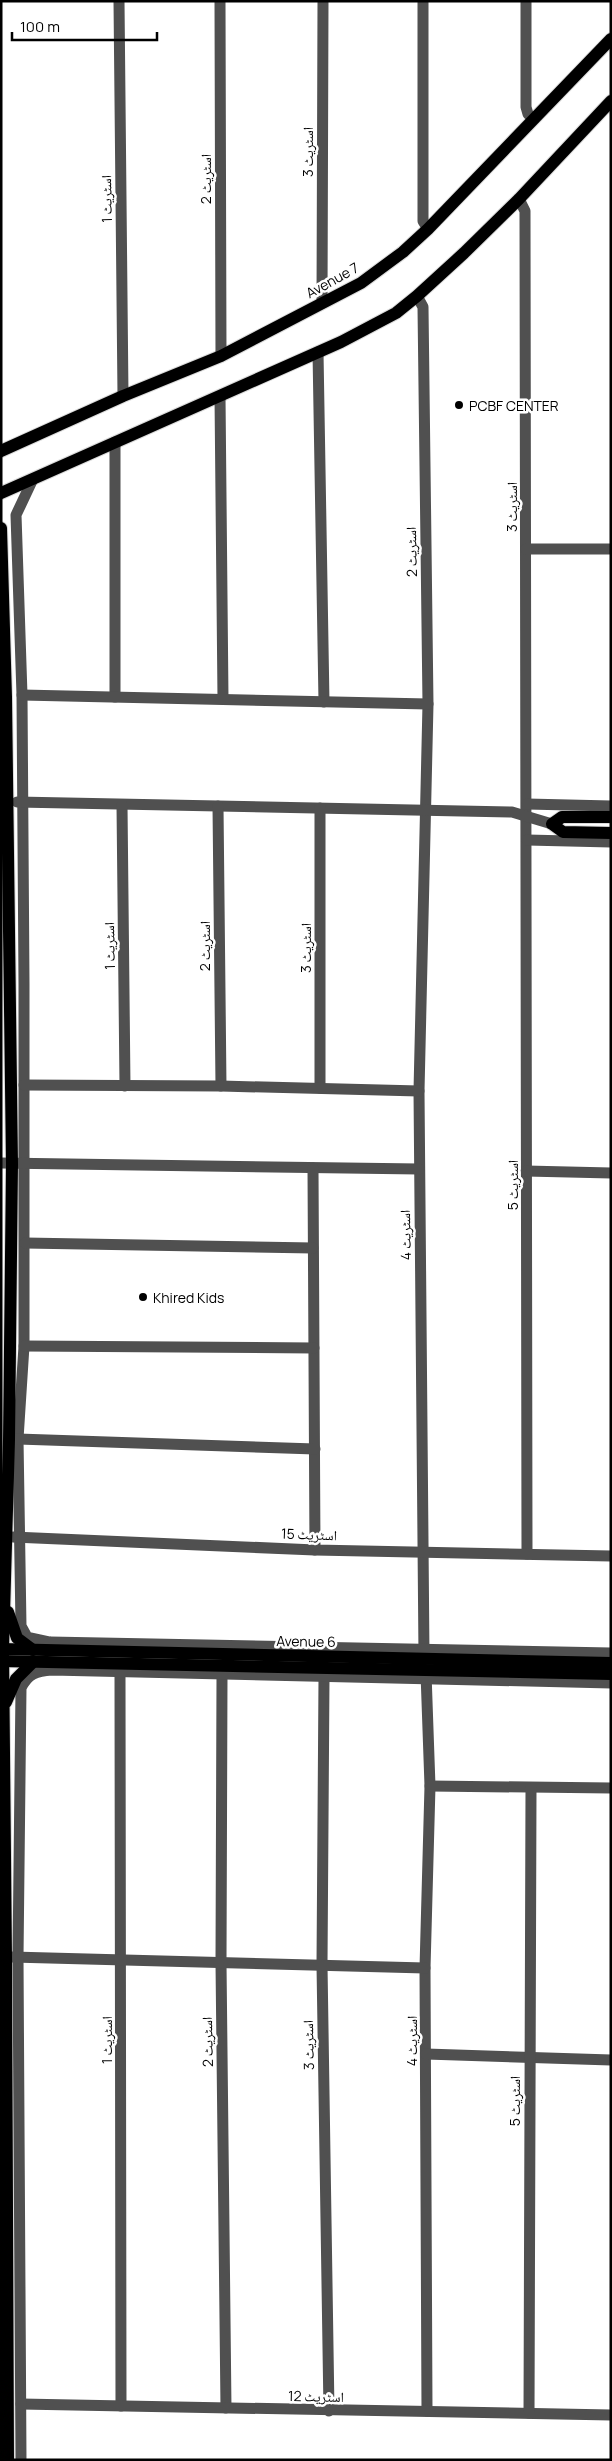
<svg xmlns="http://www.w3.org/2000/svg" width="612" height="2461" font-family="Manrope,'Noto Naskh Arabic',sans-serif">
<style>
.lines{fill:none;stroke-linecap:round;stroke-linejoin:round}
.major-casing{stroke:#dbdbdb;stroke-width:14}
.minor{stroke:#505050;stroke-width:11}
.major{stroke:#000;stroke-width:12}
.poi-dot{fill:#000;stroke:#fff;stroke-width:2}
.labels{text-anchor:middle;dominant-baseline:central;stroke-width:5;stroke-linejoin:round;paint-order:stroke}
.street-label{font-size:14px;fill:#000;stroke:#fff}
.poi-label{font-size:14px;fill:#000;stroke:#fff;text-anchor:start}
</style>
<rect width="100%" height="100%" fill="#fff"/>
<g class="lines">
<defs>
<g id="major">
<polyline points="1,451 123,396 221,356 361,283 403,252 428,229 611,39"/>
<polyline points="1,493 341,342 396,313 417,296 464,253 519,199 611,101"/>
<polyline points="1,528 6,697 12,1164 9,1440 3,1649 6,1957 8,2460"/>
<polyline points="611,817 562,817 552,824 563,832 611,833"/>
<polyline points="8,1612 17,1638 33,1650"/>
<polyline points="1,1649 611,1663"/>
<polyline points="1,1661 611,1674"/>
<polyline points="6,1702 16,1679 33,1662"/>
</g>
</defs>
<!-- major casing -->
<use href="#major" class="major-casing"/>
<!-- minor -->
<g class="minor">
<polyline points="119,1 123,396"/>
<polyline points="220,1 221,356"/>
<polyline points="423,1 423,221 428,229"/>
<polyline points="526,1 526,107 528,114 534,119"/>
<polyline points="519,199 525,211 527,1554"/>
<polyline points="417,296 423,307 428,704 419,1091 424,1655"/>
<polyline points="322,303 323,1"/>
<polyline points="318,352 324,702"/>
<polyline points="220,396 223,699"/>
<polyline points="115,442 115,697"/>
<polyline points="33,479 16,515 22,695 24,984 24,1346 18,1439 21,1626 27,1637 50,1642 611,1653"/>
<polyline points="526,549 611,549"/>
<polyline points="22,695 428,704"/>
<polyline points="17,802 512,812 552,824"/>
<polyline points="527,804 611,806"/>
<polyline points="122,805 125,1086"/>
<polyline points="218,806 221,1086"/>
<polyline points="320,808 320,1088"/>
<polyline points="527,840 611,842"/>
<polyline points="24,1085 221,1086 419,1091"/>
<polyline points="1,1163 419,1169"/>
<polyline points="313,1168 315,1550"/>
<polyline points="526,1171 611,1173"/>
<polyline points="25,1243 313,1248"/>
<polyline points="24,1346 314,1348"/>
<polyline points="18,1439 315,1449"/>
<polyline points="13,1537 315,1550 611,1556"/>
<polyline points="426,1673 430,1786 425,1968 427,2411"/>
<polyline points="120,1674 121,2406"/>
<polyline points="222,1676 221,1963 226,2408"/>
<polyline points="324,1678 322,1965 329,2411"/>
<polyline points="430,1786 611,1788"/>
<polyline points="12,1957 425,1968"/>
<polyline points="426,2054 611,2060"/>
<polyline points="21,2404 611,2415"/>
<polyline points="529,2413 531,1789"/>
<path d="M21,2460l-3,-503 3,-269c7,-14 15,-17 31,-18l559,13"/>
</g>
<!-- major -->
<use href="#major" class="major"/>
</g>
<!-- markers -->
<g class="poi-dot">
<circle cx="459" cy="405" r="5"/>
<circle cx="143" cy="1297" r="5"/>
</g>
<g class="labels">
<!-- street labels -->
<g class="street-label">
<text transform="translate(307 152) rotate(-90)">اسٹریٹ 3</text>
<text transform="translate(205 179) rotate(-90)">اسٹریٹ 2</text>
<text transform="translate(106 199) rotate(-91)">اسٹریٹ 1</text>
<text transform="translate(332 280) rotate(-29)">Avenue 7</text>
<text transform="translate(511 507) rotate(-90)">اسٹریٹ 3</text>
<text transform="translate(411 552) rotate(-91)">اسٹریٹ 2</text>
<text transform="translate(109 946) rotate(-91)">اسٹریٹ 1</text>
<text transform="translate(204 946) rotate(-90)">اسٹریٹ 2</text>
<text transform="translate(305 948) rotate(-90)">اسٹریٹ 3</text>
<text transform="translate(512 1185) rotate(-90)">اسٹریٹ 5</text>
<text transform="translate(405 1235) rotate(-91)">اسٹریٹ 4</text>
<text transform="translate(309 1534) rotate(2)">اسٹریٹ 15</text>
<text transform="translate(306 1641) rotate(1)">Avenue 6</text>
<text transform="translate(106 2040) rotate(-90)">اسٹریٹ 1</text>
<text transform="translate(411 2041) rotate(-90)">اسٹریٹ 4</text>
<text transform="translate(207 2042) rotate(-91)">اسٹریٹ 2</text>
<text transform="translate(308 2045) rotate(-91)">اسٹریٹ 3</text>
<text transform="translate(514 2101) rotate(-90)">اسٹریٹ 5</text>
<text transform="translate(316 2396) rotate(1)">اسٹریٹ 12</text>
</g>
<!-- poi labels -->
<g class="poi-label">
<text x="469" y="405">PCBF CENTER</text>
<text x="153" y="1297">Khired Kids</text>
</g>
</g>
<!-- border -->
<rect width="612" height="2461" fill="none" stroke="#000000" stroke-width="5"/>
<!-- scale -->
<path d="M12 32v8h145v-8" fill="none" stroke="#000000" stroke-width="2.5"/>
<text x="20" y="32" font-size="15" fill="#000000" stroke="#ffffff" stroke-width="4" paint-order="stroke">100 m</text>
</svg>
